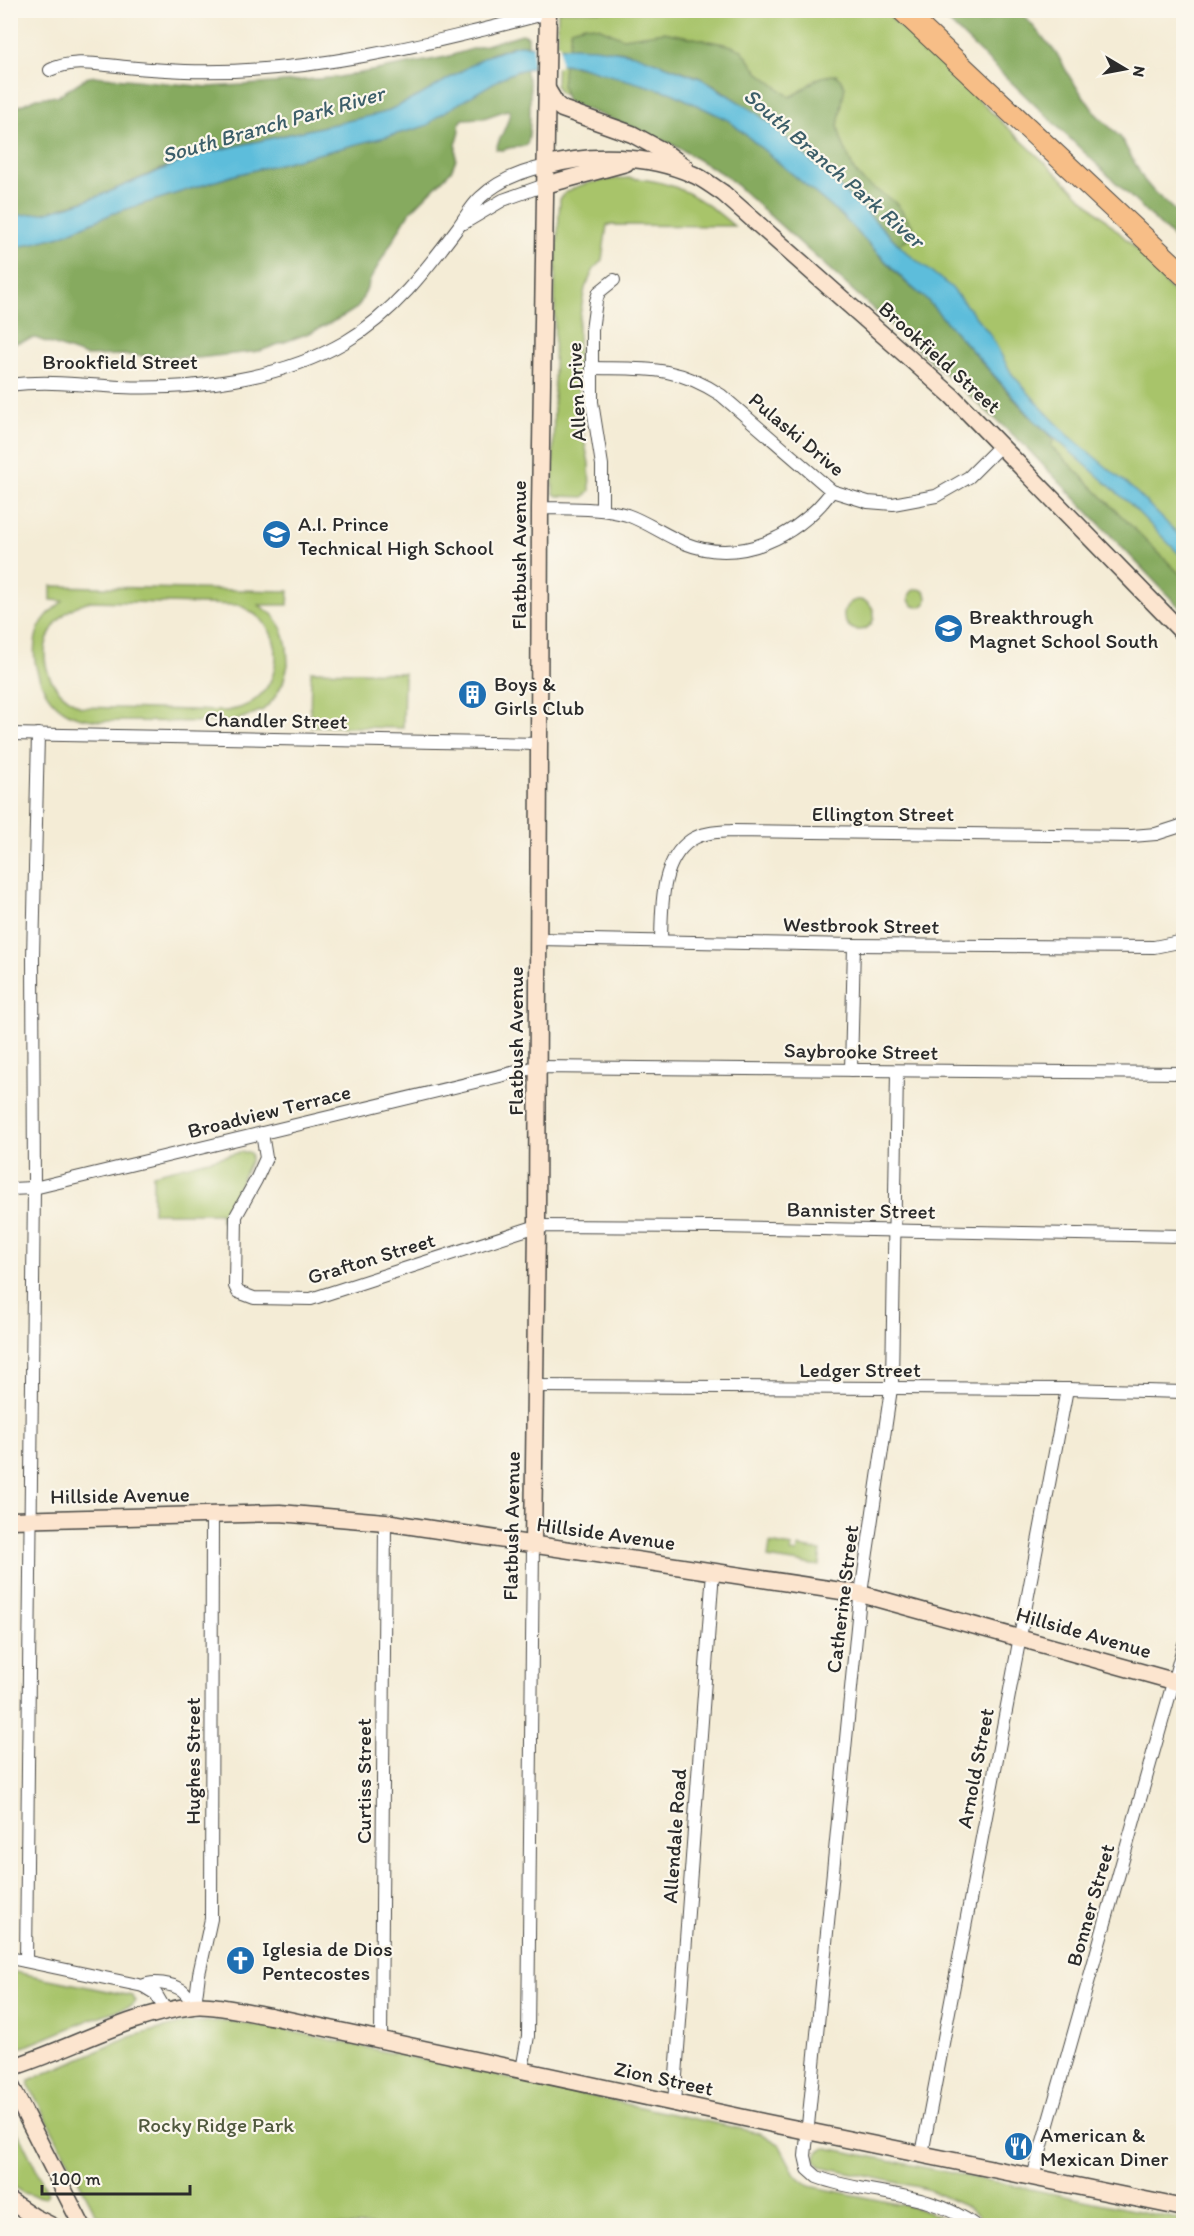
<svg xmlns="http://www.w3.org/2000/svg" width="1194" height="2236" font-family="Itim,sans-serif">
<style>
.green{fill:#a8c46b;stroke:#6a784b;stroke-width:1.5;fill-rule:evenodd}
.forest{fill:#86aa5f;stroke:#586a45;stroke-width:1.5}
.water{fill:#5dbddb;stroke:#447483;stroke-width:1.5}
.pier{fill:#f4ecd6}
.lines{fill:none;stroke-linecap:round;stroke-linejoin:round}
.street-casing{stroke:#494845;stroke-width:14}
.secondary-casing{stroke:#494845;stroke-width:19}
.highway-casing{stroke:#494845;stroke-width:23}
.street{stroke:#fff;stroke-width:12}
.secondary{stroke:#fce5cf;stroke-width:16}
.highway{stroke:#f7be87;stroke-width:21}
.labels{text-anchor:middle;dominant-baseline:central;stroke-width:4.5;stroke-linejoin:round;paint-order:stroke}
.street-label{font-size:21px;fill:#2b2b2b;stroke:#fbf7ec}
.poi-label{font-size:21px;fill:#2b2b2b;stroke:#fbf7ec;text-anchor:start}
.park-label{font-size:21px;fill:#50593e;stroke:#fbf7ec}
.water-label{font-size:22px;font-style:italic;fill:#3c5e69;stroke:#fbf7ec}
</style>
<rect width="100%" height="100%" fill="#fbf7ec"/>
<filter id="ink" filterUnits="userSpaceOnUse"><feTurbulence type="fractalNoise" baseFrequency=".0167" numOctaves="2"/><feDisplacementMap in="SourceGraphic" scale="12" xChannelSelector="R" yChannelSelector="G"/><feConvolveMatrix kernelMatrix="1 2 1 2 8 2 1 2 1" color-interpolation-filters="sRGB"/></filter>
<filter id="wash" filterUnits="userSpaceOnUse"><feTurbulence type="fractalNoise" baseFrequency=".008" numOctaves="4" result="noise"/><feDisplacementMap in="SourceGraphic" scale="24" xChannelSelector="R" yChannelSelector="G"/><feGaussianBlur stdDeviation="1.35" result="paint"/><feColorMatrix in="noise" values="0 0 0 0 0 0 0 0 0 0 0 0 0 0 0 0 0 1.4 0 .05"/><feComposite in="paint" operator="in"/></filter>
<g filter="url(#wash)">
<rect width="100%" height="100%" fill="#f4ecd6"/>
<!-- green -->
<g class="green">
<polygon points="558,11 884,11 1143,255 1166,285 1183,301 1183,604 1024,438 705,155 560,93 556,86"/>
<path d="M629,178c45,2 72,19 105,48l-127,-1 -5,35 -8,9 -9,19 -7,38v84l11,53 1,28 -6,6 -26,-1 -4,-2 -1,-4 2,-207 5,-84c10,-17 50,-20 69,-21z"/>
<path d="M51,586l238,5 -1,14h-29l14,10 9,14 5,17 1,19 -5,18 -10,17 -10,10 -31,12 -132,-1c-11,-2 -22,-2 -32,-8 -28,-15 -41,-56 -29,-85 5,-12 15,-19 24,-27l-12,-1zM91,601l148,4c9,5 20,10 26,19 18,23 13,57 -9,75 -9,8 -19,10 -30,12l-145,-4c-15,-9 -30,-20 -34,-38 -9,-32 14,-61 44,-68z"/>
<circle cx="918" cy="598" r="9"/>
<circle cx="859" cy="615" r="15"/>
<polygon points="311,671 404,673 403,728 310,726"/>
<polygon points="241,1152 248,1152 251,1154 251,1160 221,1222 221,1213 153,1213 153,1174"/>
<polygon points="770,1543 792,1547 791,1552 797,1553 799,1547 821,1551 819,1566 768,1558"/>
<polygon points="10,1971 132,1996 136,2001 133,2005 94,2018 24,2047 11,2046"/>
<polygon points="219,2021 271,2027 760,2133 779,2144 795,2174 810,2186 912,2207 930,2213 955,2225 131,2226 96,2214 29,2085 29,2080 133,2036 184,2023"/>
<polygon points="11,2119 48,2193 45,2198 23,2193 11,2185"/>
<path d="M828,2148l355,72v5h-193l-23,-18 -40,-18 -107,-23c-8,-8 -3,-18 8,-18z"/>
</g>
<!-- forest -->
<g class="forest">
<polygon points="937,11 1020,11 1057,54 1071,79 1096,114 1121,138 1144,180 1154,192 1183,218 1183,247"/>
<path d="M585,25l13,2 25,11 41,-6 65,13 13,5 16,22 32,25c21,-9 21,-22 47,-22l8,11 -7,40 3,13 13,31 9,11 33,22 16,22 1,6 -3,6 -11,8 -38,-38 -89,-82 -58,-40 -18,-9 -69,-24 -58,-5 2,-18z"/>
<polygon points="522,34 528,36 528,45 513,46 491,54 421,95 383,113 191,156 99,196 44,213 11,216 10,110 37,98 58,96 86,78 94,76 208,87 260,84 339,77 446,57"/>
<polygon points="564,64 593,69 672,93 728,120 841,215 906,283 927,300 1029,416 1054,439 1051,446 1054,449 1183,577 1183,611 1022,443 726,176 677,147 632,127 567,102 562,86"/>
<path d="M525,69c1,6 5,13 5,19 0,8 1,52 -3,56 -5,5 -12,2 -18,4 -6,2 -7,3 -13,1 4,-13 13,-25 14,-38l-3,-1 -23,8 -21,1 -4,6 1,6 -4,14v14l-5,12 -42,42 -37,63 -11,26 -4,6 -13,8 -32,16 -52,19 -62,7 -74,-3 -38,1 -51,-18 -24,6v-95l49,-13 54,-23 121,-38 181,-46c10,-3 15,-9 24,-15 25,-17 55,-37 85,-45z"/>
</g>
<!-- water -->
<polygon class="water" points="518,45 595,48 634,54 702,79 755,112 772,125 861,207 907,253 951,287 989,333 1012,374 1042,408 1067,434 1134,490 1183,539 1183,558 1130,504 1034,420 927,300 907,283 841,215 728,120 672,93 575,65 563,64 535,67 517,71 503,77 438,116 428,125 416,129 235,175 114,213 60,236 11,249 10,216 44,213 69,206 99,196 197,155 383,113 421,95 485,57"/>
<!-- pier -->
<polygon class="pier" points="533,44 560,44 560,67 532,70"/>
</g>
<g filter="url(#ink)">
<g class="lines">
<defs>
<g id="street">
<path d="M50,70c24,-12 50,-5 76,-3 19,2 39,3 59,4 124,4 244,-27 363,-58"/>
<polyline points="464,223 503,200 545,185"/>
<path d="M592,368c53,1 83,-3 129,27l111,96 36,11 25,2 43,-8 33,-19 32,-32"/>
<path d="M10,385c37,-5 73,0 110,2 75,3 159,-7 225,-45 48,-28 81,-72 114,-116 7,-10 13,-21 22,-29 18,-17 42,-26 65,-31"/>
<path d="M540,508c29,1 59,-1 87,7 20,7 37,20 57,28 57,23 114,-7 148,-52"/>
<polyline points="602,509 602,465 592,402 592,330 596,301 599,292 614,280"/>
<polyline points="10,734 540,744"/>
<polyline points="538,939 854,945 1154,947 1184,941"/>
<path d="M661,940c1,-33 -1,-79 30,-100 12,-8 28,-8 41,-9l400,5 24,-2 28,-9"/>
<polyline points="851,1070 854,945"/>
<path d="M897,1071l-5,311 -33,225 -54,549 3,13 9,8c54,20 110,12 159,49"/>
<polyline points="262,1133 266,1158 256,1180 236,1216 235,1286 238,1292 254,1298 311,1299 537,1226 716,1227 1184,1236"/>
<polyline points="10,1189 34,1188 537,1067 1184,1073"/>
<polyline points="535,1386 1067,1389 1184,1392"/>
<polyline points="10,1958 143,1986 156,1994 166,2011"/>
<polyline points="26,1961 34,1188 33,958 38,734"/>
<path d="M143,1986c9,-6 30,-2 39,4 5,4 9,10 13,15"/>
<polyline points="195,2005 199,1974 211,1919 212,1515"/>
<polyline points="381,2040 385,1522"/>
<polyline points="522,2070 528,2036 533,1545"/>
<polyline points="674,2103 713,1571"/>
<polyline points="922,2154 1067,1389"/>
<polyline points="1033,2177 1184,1644"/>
</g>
<g id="secondary">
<polyline points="547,89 556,104 562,109 632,134 663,151 685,167"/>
<path d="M546,166c44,-13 103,-11 146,8 11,4 21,13 31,19l229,203 232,238"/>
<polyline points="545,185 626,163"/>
<polyline points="10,1520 280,1513 385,1522 861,1594 1184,1684"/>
<polyline points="533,1545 537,1226 540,508 548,10"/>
<path d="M10,2068c61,-19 119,-54 183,-62 17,-3 58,7 77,10l493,106 421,86"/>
<polyline points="10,2084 82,2226"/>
<polyline points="10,2201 34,2217 52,2226"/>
</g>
<polyline id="highway" points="902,10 1184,275"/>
</defs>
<!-- street casing -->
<use href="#street" class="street-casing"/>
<!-- secondary casing -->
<use href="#secondary" class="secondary-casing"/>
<!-- highway casing -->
<use href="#highway" class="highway-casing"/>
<!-- street -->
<use href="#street" class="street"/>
<!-- secondary -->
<use href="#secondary" class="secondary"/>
<!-- highway -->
<use href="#highway" class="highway"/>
</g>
</g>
<!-- icons -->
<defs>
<symbol id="school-disc" viewBox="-11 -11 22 22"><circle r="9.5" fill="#1f6fb2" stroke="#fbf7ec"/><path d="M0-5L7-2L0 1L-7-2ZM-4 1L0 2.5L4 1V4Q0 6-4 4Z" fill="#fff"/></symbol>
<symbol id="building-disc" viewBox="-11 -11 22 22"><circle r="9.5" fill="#1f6fb2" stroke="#fbf7ec"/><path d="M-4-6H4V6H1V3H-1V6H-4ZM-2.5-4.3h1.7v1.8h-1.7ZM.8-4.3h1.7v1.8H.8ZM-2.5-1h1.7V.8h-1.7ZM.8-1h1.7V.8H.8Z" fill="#fff"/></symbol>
<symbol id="church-disc" viewBox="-11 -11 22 22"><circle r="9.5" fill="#1f6fb2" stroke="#fbf7ec"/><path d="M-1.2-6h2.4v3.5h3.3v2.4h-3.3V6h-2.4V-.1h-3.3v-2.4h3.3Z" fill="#fff"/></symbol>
<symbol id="restaurant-disc" viewBox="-11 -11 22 22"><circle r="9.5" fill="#1f6fb2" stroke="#fbf7ec"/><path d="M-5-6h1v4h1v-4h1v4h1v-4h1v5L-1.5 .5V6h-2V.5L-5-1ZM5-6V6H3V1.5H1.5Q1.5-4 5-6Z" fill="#fff"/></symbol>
</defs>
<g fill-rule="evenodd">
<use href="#school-disc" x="260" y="518" width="33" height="33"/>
<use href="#school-disc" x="932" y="612" width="33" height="33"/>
<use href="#building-disc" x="456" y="678" width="33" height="33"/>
<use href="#church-disc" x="224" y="1944" width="33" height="33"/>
<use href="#restaurant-disc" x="1002" y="2130" width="33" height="33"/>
</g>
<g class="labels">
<!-- street labels -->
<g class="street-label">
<text transform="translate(940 357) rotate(42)">Brookfield Street</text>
<text x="120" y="361">Brookfield Street</text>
<text transform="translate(576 392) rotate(-93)">Allen Drive</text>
<text transform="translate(797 434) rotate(40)">Pulaski Drive</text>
<text transform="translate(518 555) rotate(-90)">Flatbush Avenue</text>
<text transform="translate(276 720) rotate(1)">Chandler Street</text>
<text x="883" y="813">Ellington Street</text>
<text transform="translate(861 925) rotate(1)">Westbrook Street</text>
<text transform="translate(515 1041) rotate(-90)">Flatbush Avenue</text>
<text transform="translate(861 1051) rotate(1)">Saybrooke Street</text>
<text transform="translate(269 1111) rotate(-14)">Broadview Terrace</text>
<text transform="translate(861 1210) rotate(1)">Bannister Street</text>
<text transform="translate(371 1258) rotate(-17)">Grafton Street</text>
<text x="860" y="1369">Ledger Street</text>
<text transform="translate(120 1495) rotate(-1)">Hillside Avenue</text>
<text transform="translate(511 1526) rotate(-89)">Flatbush Avenue</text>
<text transform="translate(606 1533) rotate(8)">Hillside Avenue</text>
<text transform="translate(842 1599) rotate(-83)">Catherine Street</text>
<text transform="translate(1084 1632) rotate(16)">Hillside Avenue</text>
<text transform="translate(192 1761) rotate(-90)">Hughes Street</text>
<text transform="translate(975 1768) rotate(-79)">Arnold Street</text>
<text transform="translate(363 1781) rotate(-90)">Curtiss Street</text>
<text transform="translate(674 1836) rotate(-86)">Allendale Road</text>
<text transform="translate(1090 1905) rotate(-74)">Bonner Street</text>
<text transform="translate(664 2078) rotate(12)">Zion Street</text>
</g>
<!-- poi labels -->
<g class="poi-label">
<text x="298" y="523">A.I. Prince<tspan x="298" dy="24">Technical High School</tspan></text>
<text x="969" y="616">Breakthrough<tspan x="969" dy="24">Magnet School South</tspan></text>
<text x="494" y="683">Boys &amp;<tspan x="494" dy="24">Girls Club</tspan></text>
<text x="262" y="1948">Iglesia de Dios<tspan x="262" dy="24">Pentecostes</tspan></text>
<text x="1040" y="2134">American &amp;<tspan x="1040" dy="24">Mexican Diner</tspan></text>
</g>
<!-- park labels -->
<g class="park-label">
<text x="216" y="2124">Rocky Ridge Park</text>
</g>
<!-- water labels -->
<g class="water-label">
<text transform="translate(273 124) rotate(-16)">South Branch Park River</text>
<text transform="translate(834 168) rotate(41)">South Branch Park River</text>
</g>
</g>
<!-- margin -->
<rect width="1194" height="2236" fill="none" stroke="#fbf7ec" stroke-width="36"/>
<!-- north arrow -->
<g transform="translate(1125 69) rotate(100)" stroke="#fbf7ec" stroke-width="4.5" paint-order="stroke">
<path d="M0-4.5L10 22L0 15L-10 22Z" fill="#2b2b2b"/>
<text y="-9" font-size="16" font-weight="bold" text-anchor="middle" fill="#2b2b2b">N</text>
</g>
<!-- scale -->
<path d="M42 2185v9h148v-9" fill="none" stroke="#2b2b2b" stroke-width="3"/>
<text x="51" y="2185" font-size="18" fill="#2b2b2b" stroke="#fbf7ec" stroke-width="4.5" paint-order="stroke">100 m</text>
</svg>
